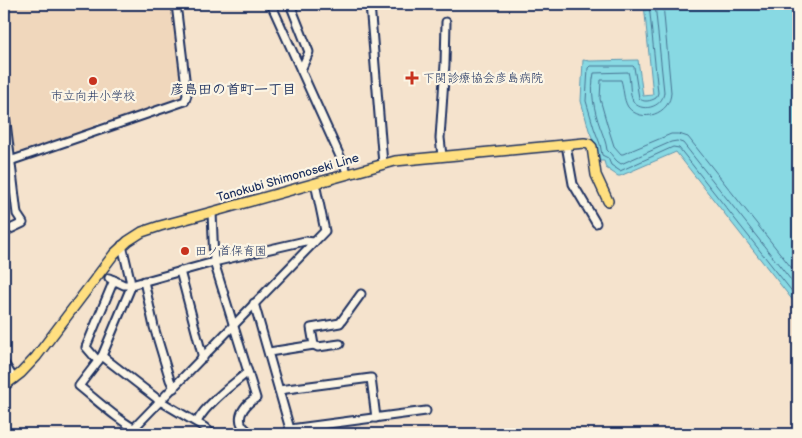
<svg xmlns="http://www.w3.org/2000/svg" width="802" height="438" font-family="'Balsamiq Sans','Klee One',sans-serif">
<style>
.built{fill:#f0d7bc}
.water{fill:#88d9e3;stroke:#5c95ae}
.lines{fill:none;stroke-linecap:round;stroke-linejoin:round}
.shore{stroke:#477393;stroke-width:1}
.minor-casing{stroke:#1b2f5e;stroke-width:11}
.major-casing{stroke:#1b2f5e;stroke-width:12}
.minor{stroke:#fcf5e5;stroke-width:7}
.major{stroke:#ffdf80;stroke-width:9}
.poi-dot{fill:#c8321e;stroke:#fcf5e5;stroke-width:2}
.labels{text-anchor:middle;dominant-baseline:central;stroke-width:4.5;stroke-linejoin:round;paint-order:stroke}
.poi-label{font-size:12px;fill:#1b2f5e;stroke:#fcf5e5;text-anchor:start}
.street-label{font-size:12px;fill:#1b2f5e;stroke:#fcf5e5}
.neighbourhood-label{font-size:14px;font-weight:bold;fill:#1b2f5e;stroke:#fcf5e5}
</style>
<rect width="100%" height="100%" fill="#f5e3cd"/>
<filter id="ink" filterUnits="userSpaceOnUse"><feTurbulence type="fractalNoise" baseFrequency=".02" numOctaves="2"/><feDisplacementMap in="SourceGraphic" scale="10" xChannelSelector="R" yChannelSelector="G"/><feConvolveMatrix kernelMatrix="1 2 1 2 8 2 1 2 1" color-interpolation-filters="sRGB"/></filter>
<g filter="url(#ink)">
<!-- built -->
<polygon class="built" points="4,4 171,4 182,92 180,97 109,123 108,120 96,122 95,126 17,153 13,150 4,71"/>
<!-- water -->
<polygon class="water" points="644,4 798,4 798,307 676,152 620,176 618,176 606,168 604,161 597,161 595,145 589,130 581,101 583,60 590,61 638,60 643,96 653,95"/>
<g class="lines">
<!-- shore -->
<g class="shore">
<path d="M649,4l9,89 -2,5c-5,3 -13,5 -17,0l-5,-31 -1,-1h-43l-2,2 -2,33 8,27 6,16 2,11 6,3 3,7 9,6 53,-24 6,1 119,151"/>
<path d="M655,4l9,88c-1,16 -24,21 -31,9 -4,-8 -2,-20 -5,-29l-34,1c-4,18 0,37 6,54 3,8 6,15 7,23 5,4 8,11 14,14l50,-22 6,-1 6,2 115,146"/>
<path d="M663,4l8,88c0,22 -30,32 -43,15 -5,-8 -4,-18 -7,-27h-20l-1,19 7,25 7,22 7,8h2l48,-20h8l9,3 110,139"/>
</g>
<defs>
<g id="minor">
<polyline points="271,4 348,174"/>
<polyline points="290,4 309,52 301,70"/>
<polyline points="370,4 383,164"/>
<polyline points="4,106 17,214 23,223 4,232"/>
<polyline points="566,145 573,184 596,223"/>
<polyline points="442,156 440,138 445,64 446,22"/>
<polyline points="4,163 185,101 187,95 176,4"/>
<path d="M212,212l2,50 42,136c-8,4 -20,16 -14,27 2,3 6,6 9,9"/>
<path d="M122,245l8,34 1,8 -29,69 -23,30c21,17 41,36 65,48"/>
<polyline points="180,271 203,358"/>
<polyline points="109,278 124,285 131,285 214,262 305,241 314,242"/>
<polyline points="144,281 154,327 170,380 174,388"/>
<polyline points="254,303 290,429 293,434"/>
<polyline points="314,345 318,347 340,344"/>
<polyline points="269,352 314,345 311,328 340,323 361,294"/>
<polyline points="102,356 160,401 204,427 212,434"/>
<polyline points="98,361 86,347 114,280"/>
<polyline points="4,363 14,379"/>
<polyline points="279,390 371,378 376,418"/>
<path d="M197,422c8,-17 36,-38 51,-50"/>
<polyline points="134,428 325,231 315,183"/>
<polyline points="290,429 426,411"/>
</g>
<polyline id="major" points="4,386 21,373 36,357 114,254 128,241 142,232 160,226 212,212 395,161 584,143 589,144 592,147 596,175 608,201"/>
</defs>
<!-- minor casing -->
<use href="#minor" class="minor-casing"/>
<!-- major casing -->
<use href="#major" class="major-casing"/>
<!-- minor -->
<use href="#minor" class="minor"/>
<!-- major -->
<use href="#major" class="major"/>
</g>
</g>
<!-- markers -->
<g class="poi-dot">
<path d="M409.5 70.5h5v5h5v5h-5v5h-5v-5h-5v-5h5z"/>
<circle cx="93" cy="81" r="5"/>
<circle cx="185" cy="251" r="5"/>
</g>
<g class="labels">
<!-- poi labels -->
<g class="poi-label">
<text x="423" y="78">下関診療協会彦島病院</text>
<text x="93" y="96" text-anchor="middle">市立向井小学校</text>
<text x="195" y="251">田ノ首保育園</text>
</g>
<!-- street labels -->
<g class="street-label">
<text transform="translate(288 178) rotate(-16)">Tanokubi Shimonoseki Line</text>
</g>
<!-- neighbourhood labels -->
<g class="neighbourhood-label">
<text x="233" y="89">彦島田の首町一丁目</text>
</g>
</g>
<!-- margin -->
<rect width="802" height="438" fill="none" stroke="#fcf5e5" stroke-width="20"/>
<rect x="10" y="10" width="782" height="418" fill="none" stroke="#1b2f5e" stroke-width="2" filter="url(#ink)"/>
</svg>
